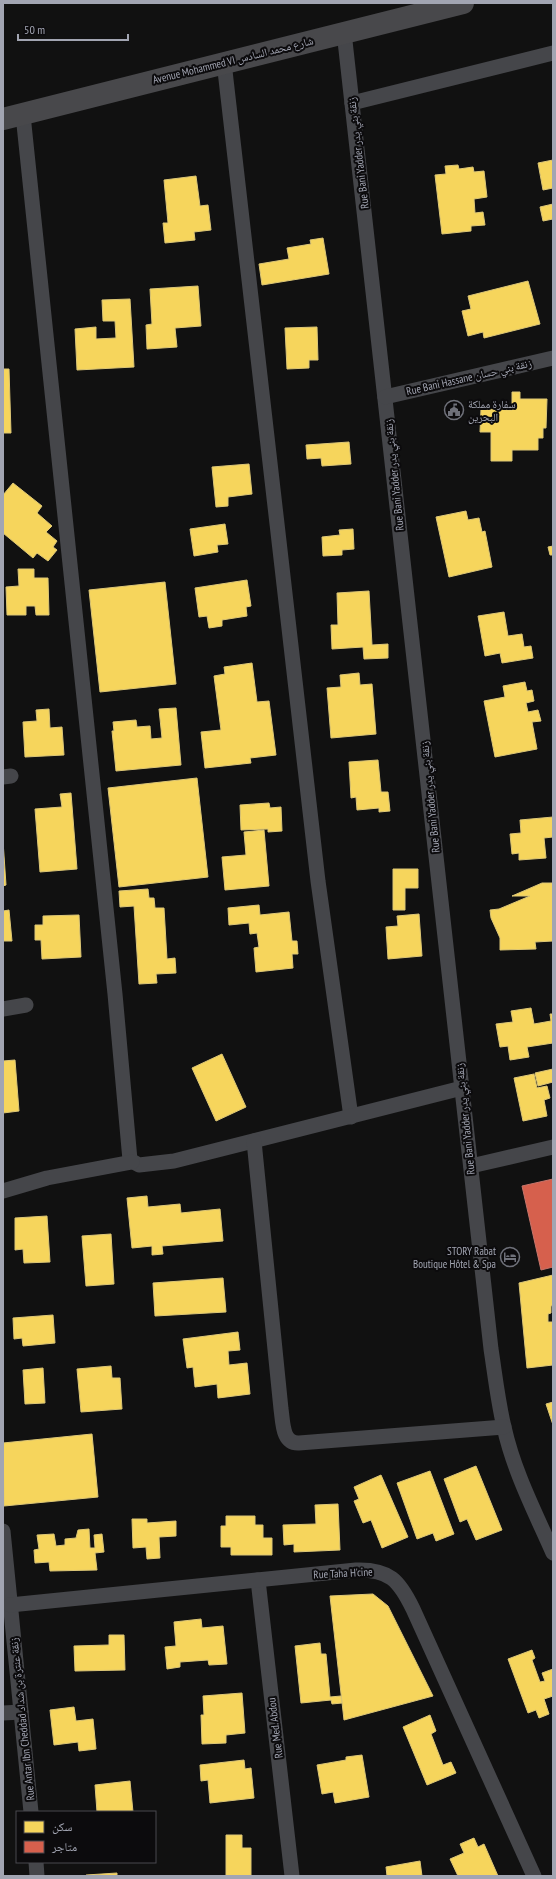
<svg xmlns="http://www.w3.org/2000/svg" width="556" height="1879" font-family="'PT Sans Narrow','Noto Naskh Arabic',sans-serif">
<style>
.homes{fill:#f6d55c;stroke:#ddc776}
.shops{fill:#d6604d;stroke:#c6756b}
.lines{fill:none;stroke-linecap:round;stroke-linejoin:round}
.street{stroke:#45464a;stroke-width:15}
.primary{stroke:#48484b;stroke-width:22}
.labels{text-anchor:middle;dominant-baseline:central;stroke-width:4;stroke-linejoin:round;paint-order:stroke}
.street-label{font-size:11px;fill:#a2a5b2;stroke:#0c0b0d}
.poi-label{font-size:11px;fill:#a2a5b2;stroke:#0c0b0d;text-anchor:start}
</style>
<rect width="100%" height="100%" fill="#111"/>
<!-- homes -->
<g class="homes">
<polygon points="553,160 553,188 543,190 538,163"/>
<polygon points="458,165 459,169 473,167 474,172 484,171 487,197 474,199 475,213 483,212 485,225 471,226 471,231 442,234 435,175 446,174 445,166"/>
<polygon points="196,176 200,206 208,205 211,230 194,232 195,240 165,243 163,223 168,223 164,180"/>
<polygon points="553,204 553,219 543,221 540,207"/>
<polygon points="323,238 329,274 262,285 259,264 289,259 287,248 311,244 310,240"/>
<polygon points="528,281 540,324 484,338 483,332 468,336 462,311 471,309 468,296"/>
<polygon points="198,286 201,326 175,328 177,347 147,349 146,325 152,324 150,289"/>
<polygon points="130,299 134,367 77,370 75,329 96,327 96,339 116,338 115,321 103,321 102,300"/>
<polygon points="317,327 318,360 309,360 309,368 287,369 285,328"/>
<polygon points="3,369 9,369 11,433 3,433"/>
<polygon points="512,392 520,392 520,399 547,399 546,428 543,428 543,438 538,438 538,450 512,450 512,461 491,461 491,432 480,432 481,409 512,410"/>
<polygon points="349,442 351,464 322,466 321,458 307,459 306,445"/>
<polygon points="249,464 252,494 228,497 228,506 216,507 212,467"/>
<polygon points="13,483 42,506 37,513 52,526 46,532 57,541 53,547 57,550 48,561 37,553 33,558 3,533 3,495"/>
<polygon points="466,511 468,520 479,518 482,532 485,531 492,567 449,577 436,517"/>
<polygon points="225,524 228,544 217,545 218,552 194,556 190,529"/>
<polygon points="353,529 354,549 342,550 342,555 323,556 322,537 340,535 339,530"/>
<polygon points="553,546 553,555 550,555 548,547"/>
<polygon points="18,569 34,569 34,578 48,578 49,615 36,615 35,606 26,606 26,615 7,615 6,587 19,586"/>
<polygon points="247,580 251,606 246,607 247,616 222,620 222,626 209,628 207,616 199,617 195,588"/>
<polygon points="165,582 176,684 100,692 89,590"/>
<polygon points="369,591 372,645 388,644 388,658 364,659 363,647 332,649 331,625 338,625 337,593"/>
<polygon points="504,612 508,636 522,634 524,647 531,646 533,658 502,663 500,653 485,656 478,616"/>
<polygon points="252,663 257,702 269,701 276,755 250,758 251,763 205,768 201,732 221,730 214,676 225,674 224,667"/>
<polygon points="359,673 360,685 372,684 376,734 331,738 327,688 341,687 340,675"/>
<polygon points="525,682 527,691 532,690 534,701 526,703 528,712 538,710 541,721 532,722 537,749 495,757 484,701 505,697 503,686"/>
<polygon points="176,708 181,765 116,771 112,731 114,731 113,722 136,720 137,727 150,726 151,739 162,738 159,709"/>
<polygon points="49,709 50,728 62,727 64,755 25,757 23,722 37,721 36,710"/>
<polygon points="378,760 381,792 388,792 390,811 379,812 379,808 357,810 356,797 351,798 349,762"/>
<polygon points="197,778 208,877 119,887 108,788"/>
<polygon points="71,793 77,869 40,872 35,809 62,807 60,794"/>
<polygon points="269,803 270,808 281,807 282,831 268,832 268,829 241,830 240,805"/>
<polygon points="553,817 553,837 544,838 546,858 519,860 519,853 512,854 510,834 521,833 520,820"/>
<polygon points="264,830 269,886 225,890 222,857 246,855 244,832"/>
<polygon points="3,841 6,885 3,886"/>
<polygon points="393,869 418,869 418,888 405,888 405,910 393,910"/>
<polygon points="542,883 553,883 553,941 535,942 536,949 500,950 500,938 491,918 490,910 499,909 530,896 512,896"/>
<polygon points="148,889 149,898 154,898 155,908 164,908 167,959 175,958 176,973 156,974 157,983 139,984 134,906 120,907 119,891"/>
<polygon points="259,905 260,915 289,912 292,941 297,941 298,954 292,954 293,968 256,972 254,948 259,947 257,933 250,934 249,923 229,925 228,908"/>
<polygon points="9,910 12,941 3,941 3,911"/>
<polygon points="419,914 422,956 388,959 386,927 398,926 397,916"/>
<polygon points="79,915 81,957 42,959 41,940 35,940 35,925 43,925 43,916"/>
<polygon points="531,1008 534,1024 551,1021 550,1014 553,1014 553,1043 527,1047 529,1057 510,1060 508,1046 500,1047 496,1024 513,1022 511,1011"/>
<polygon points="222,1054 246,1107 216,1121 192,1068"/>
<polygon points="15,1060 19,1111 3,1113 3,1061"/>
<polygon points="553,1069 553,1082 538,1086 535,1073"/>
<polygon points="534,1074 537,1088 547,1086 550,1098 544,1100 547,1116 523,1121 514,1078"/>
<polygon points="147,1196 148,1207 180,1204 181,1213 220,1209 223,1241 162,1246 163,1254 152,1255 152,1246 132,1248 127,1198"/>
<polygon points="47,1216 50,1262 24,1263 23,1249 15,1250 15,1218"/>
<polygon points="111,1234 114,1284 86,1286 82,1236"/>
<polygon points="553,1275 553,1305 551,1306 551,1313 548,1314 548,1322 553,1322 553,1365 527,1368 519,1283"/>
<polygon points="223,1278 226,1312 155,1316 153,1283"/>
<polygon points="53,1315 55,1343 23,1346 22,1338 14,1339 13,1318"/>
<polygon points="238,1332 240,1350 228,1351 229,1365 247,1363 250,1394 218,1398 217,1384 195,1387 193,1367 187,1368 183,1339"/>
<polygon points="111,1366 112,1378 120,1378 122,1409 81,1412 77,1369"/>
<polygon points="43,1368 45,1403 25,1404 23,1370"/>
<polygon points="553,1402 553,1425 546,1404"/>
<polygon points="92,1434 98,1497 4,1506 3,1443"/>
<polygon points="476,1466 502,1530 476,1540 467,1519 460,1522 444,1479"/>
<polygon points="430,1471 454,1534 436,1541 433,1533 417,1539 397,1483"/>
<polygon points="381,1475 408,1537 382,1548 371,1520 363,1523 354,1501 359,1499 354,1487"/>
<polygon points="338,1504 340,1550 294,1552 294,1544 284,1545 283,1525 316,1524 315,1505"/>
<polygon points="226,1516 255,1516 255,1525 263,1525 263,1538 272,1538 272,1555 231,1555 231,1547 221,1547 221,1526 226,1526"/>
<polygon points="132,1519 147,1519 147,1523 176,1521 176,1536 159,1537 160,1558 147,1559 146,1547 133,1548"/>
<polygon points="89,1529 90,1548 95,1548 94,1535 102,1534 104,1552 95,1553 97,1570 50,1571 49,1562 35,1563 34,1550 39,1549 37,1535 54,1534 56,1546 65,1545 65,1539 76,1538 78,1530"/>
<polygon points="373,1594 388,1606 433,1696 344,1720 330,1596"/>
<polygon points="201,1619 202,1628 223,1626 227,1664 209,1665 208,1660 180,1662 180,1667 167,1669 165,1647 176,1646 174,1622"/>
<polygon points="109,1635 124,1635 125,1670 75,1671 74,1646 109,1645"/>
<polygon points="320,1643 321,1654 326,1654 330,1697 341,1696 342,1703 332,1704 331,1700 301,1703 295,1646"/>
<polygon points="532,1650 535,1658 532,1660 540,1682 545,1681 542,1673 553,1669 553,1696 544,1699 549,1714 539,1718 536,1710 528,1713 508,1659"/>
<polygon points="242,1693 245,1733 226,1735 226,1743 202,1744 201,1715 204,1715 203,1696"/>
<polygon points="74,1707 76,1721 93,1719 96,1749 79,1751 78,1742 54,1745 50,1710"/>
<polygon points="430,1715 436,1731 431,1734 443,1765 451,1762 456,1773 427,1785 403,1727"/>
<polygon points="362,1755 369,1797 335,1803 333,1792 322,1794 317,1765 346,1760 346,1757"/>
<polygon points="244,1760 245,1769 251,1768 254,1798 210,1803 208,1780 201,1781 200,1765"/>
<polygon points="130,1781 133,1812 97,1812 95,1785"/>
<polygon points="226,1835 242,1835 242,1848 251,1848 251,1876 226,1876"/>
<polygon points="474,1838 478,1847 484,1844 498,1876 458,1876 450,1859 464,1853 460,1844"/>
<polygon points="420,1861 422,1876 387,1876 386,1867"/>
<polygon points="117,1873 117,1876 86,1876 86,1875"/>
</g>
<!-- shops -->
<polygon class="shops" points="553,1179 553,1267 541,1270 522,1186"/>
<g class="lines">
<!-- street -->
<g class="street">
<path d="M344,32l147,1317c4,26 7,53 13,78 10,45 31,85 49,126"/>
<polyline points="224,62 318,881 351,1117"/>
<polyline points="352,103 553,53"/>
<polyline points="23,115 115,994 130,1160 139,1165 174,1161 462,1088"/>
<polyline points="385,397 553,358"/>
<polyline points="3,777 11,776"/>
<polyline points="3,1009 26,1005"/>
<path d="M254,1141l27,268c2,13 1,35 18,34l205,-16"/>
<polyline points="471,1166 553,1147"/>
<polyline points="3,1191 47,1178 132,1162"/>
<polyline points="3,1531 31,1812"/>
<polyline points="258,1580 292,1876"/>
<path d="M10,1605l346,-35c33,-1 43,10 57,39l121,267"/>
<polyline points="3,1713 21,1712"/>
<polyline points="36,1862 37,1876"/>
</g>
<!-- primary -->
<polyline class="primary" points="3,119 463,3"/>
</g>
<!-- icons -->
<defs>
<symbol id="civic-ring" viewBox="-11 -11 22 22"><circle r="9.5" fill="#0c0b0d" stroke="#6f717a" stroke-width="1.5"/><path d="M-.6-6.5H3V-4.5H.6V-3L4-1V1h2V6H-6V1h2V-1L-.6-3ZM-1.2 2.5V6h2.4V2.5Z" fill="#6f717a"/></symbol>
<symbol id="hotel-ring" viewBox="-11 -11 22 22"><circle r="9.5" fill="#0c0b0d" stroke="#6f717a" stroke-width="1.5"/><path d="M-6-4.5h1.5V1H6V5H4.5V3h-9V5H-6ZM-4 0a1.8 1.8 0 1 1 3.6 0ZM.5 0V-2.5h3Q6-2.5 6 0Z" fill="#6f717a"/></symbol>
</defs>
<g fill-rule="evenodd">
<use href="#civic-ring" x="443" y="399" width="22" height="22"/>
<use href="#hotel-ring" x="499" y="1246" width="22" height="22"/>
</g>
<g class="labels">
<!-- street labels -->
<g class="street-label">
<text transform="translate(233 60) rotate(-14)">Avenue Mohammed VI شارع محمد السادس</text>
<text transform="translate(358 153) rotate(-97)">Rue Bani Yadder زنقة بني يدر</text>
<text transform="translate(469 377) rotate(-13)">Rue Bani Hassane زنقة بني حسان</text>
<text transform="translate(394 475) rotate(-96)">Rue Bani Yadder زنقة بني يدر</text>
<text transform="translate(430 797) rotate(-96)">Rue Bani Yadder زنقة بني يدر</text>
<text transform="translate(465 1119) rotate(-96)">Rue Bani Yadder زنقة بني يدر</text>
<text transform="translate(343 1573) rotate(-3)">Rue Taha H'cine</text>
<text transform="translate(22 1719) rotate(-96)">Rue Antar Ibn Cheddad زنقة عنترة بن شداد</text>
<text transform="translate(275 1728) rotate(-97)">Rue Med. Abdou</text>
</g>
<!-- poi labels -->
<g class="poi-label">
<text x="468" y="404">سفارة مملكة<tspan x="468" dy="13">البحرين</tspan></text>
<text x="496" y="1251" text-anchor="end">STORY Rabat<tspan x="496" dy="13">Boutique Hôtel &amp; Spa</tspan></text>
</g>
</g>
<!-- border -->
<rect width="556" height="1879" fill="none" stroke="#a2a5b2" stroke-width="8"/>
<!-- legend -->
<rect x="16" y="1811" width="140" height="52" fill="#0c0b0d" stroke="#48494f"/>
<rect x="24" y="1821" width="20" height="12" fill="#f6d55c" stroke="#48494f"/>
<text x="52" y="1831" font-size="12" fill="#a2a5b2">سكن</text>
<rect x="24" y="1841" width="20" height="12" fill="#d6604d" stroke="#48494f"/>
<text x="52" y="1851" font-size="12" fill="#a2a5b2">متاجر</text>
<!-- scale -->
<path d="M18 34v6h110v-6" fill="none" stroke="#a2a5b2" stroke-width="2"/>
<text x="24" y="34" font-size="12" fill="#a2a5b2" stroke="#0c0b0d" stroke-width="3" paint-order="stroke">50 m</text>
</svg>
